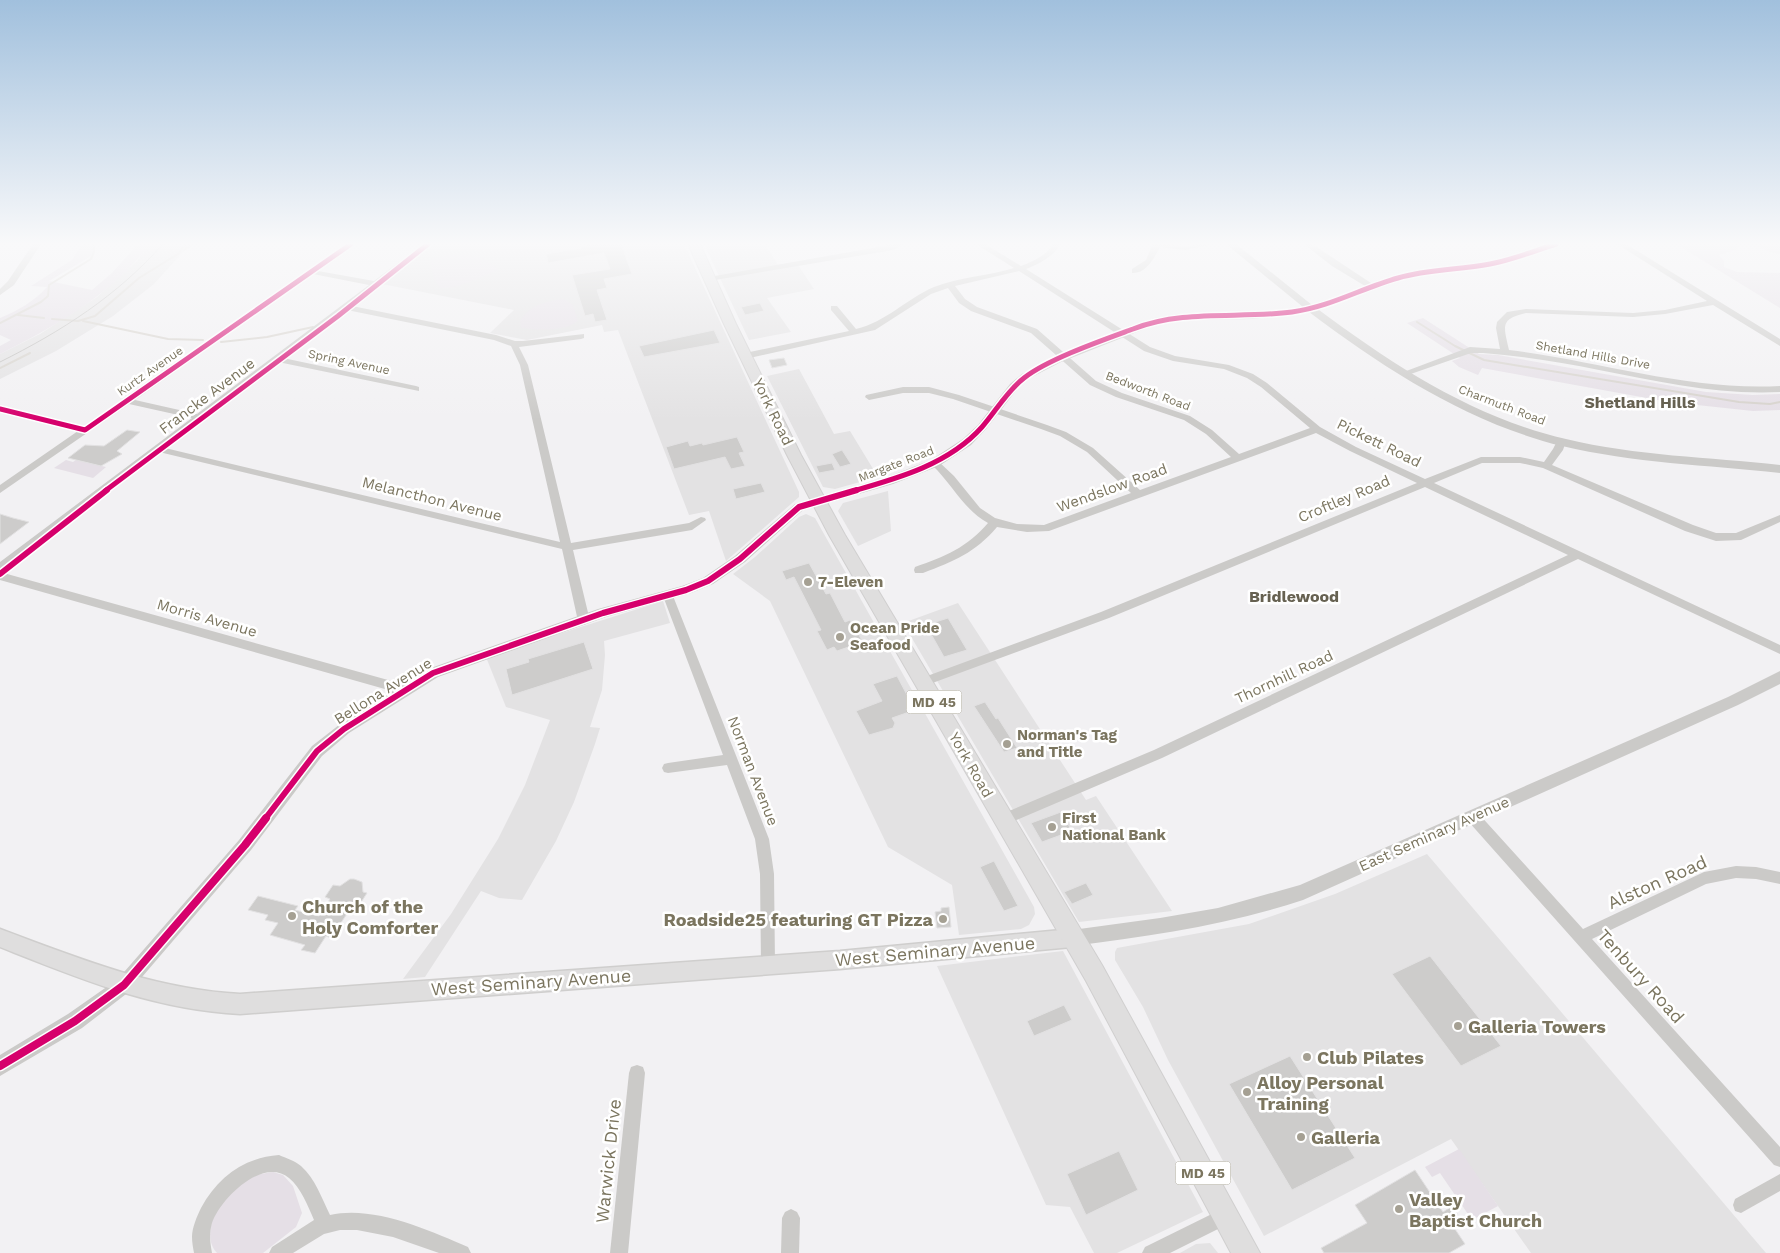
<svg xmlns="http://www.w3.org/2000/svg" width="1780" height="1253" font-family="'Work Sans',sans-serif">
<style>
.built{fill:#e3e2e3}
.green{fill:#e5dfe6}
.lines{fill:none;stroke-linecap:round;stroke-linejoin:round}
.stream{stroke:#d6d2cc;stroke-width:2}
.building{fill:#cdcccb;stroke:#e2e1e2}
.secondary-casing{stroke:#cfcecd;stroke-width:3}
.primary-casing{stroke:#d0cfcf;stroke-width:2}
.minor{fill:#cbcac8;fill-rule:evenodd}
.tertiary{fill:#cbcac8;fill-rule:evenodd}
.secondary{fill:#dfdede;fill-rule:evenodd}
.primary{fill:#dfdede;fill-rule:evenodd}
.tram{stroke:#c0bfbd;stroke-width:1}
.cycleway-far2-casing{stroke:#fff;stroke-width:8}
.cycleway-far1-casing{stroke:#fff;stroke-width:9}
.cycleway-casing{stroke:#fff;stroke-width:11}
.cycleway-far2{stroke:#d6006c;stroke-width:5}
.cycleway-far1{stroke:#d6006c;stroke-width:6}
.cycleway{stroke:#d6006c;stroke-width:8}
.poi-dot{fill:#a5a093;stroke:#fff;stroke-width:2}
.labels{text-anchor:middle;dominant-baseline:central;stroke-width:5;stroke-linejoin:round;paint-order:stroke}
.far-street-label{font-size:12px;fill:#7b755f;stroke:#fff}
.shield{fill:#fff;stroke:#a39e8f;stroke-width:1}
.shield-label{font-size:14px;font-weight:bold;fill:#7b755f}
.street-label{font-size:15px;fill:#7b755f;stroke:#fff}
.poi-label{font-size:15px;font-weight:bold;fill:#7b755f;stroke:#fff;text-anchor:start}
.neighbourhood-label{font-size:16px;font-weight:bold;fill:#666151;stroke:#fff}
.near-street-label{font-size:18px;fill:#7b755f;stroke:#fff}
.near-poi-label{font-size:18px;font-weight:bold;fill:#7b755f;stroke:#fff;text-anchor:start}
</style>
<rect width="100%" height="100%" fill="#f2f1f3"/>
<!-- built -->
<g class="built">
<polygon points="150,244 190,244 154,284 113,316 56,351 0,379 0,354 40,334 97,297 137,261"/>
<polygon points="432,244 684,244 799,492 799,497 726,561 709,511 689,515 618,330 604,332 602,325 527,340 490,333 514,310 382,284"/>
<polygon points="704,244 765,244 778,265 796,262 814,289 767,298 791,332 749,340"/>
<polygon points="799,369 834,434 850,431 878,477 835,489 823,487 767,376"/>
<polygon points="888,491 891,531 858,546 838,511 843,503"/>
<polygon points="806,514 815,518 1034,907 1035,914 1029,925 1021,929 959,935 952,885 888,847 770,601 733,574 755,557 799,517"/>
<polygon points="663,601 670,623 604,641 605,655 602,690 590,727 600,728 595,744 574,802 556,841 522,900 499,898 481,891 425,977 403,979 451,914 498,839 525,785 550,720 506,707 486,657"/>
<polygon points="958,603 1086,800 1096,796 1172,911 1079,922 903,623"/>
<polygon points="1427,854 1766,1253 1531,1253 1451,1139 1264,1236 1168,1060 1143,1007 1115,960 1115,952 1117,948 1249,924 1335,894"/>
<polygon points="1063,951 1203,1212 1117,1253 1094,1253 1070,1207 1046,1205 937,966"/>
<polygon points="1210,1243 1218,1253 1180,1253 1196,1244"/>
</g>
<!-- green -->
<g class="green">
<path d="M82,244h14l-5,12 -42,25 43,9 20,-17 26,-29h12c-39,51 -94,82 -150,110v-8l11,-6 -11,-5v-17c17,-7 35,-17 47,-31l-16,-1 41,-26z"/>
<polygon points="1676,244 1780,244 1780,254 1770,252 1754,245 1737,245 1738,249 1719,255 1724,261 1724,267 1737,272 1780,273 1780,308"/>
<path d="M449,255c19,0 37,0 49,15 -18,7 -38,19 -57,18l-7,-8 -4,-21z"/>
<path d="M564,299l9,6 5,16c-15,11 -40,9 -57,7l-1,-7c9,-16 27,-20 44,-22z"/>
<polygon points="1423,318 1479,354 1498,355 1706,392 1753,395 1780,394 1780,410 1753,411 1669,402 1482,368 1478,375 1459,367 1452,361 1460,358 1407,323"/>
<polygon points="66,460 73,462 76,460 106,467 93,478 54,468"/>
<polygon points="1459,1149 1498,1206 1472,1220 1440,1173 1432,1177 1425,1167"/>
<path d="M273,1172l10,3 10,11 9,27 -6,14 -33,26h-46c-17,-17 1,-53 16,-66 10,-8 27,-14 40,-15z"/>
</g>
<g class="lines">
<!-- stream -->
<g class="stream">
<polyline points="184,250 193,244"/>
<polyline points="18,315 44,318"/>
<polyline points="52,319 78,321 95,316 139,278 178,254 186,244"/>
<polyline points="83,321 168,339 203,340"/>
<polyline points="1417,322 1455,346 1484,360 1739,402 1770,404 1780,402"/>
<polyline points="0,323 41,302 48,296 49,285 91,259 94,252 94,244"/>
<polyline points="221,342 267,337 313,327"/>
<polyline points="0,368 30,353"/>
</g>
</g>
<!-- building -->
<g class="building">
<polygon points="588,244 624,244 623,249 632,274 604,279 607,288 597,290 607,320 595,322 593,314 585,316 572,275 610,269 604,253 548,263 546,254 581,248"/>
<polygon points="760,303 764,311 745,315 741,307"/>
<polygon points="714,330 720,343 644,357 639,346"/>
<polygon points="784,358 787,365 772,368 769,360"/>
<polygon points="127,430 140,432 117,451 122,454 101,466 68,458 85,445 104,446"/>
<polygon points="737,437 744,452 739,453 745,466 731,469 725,457 674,469 666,447 688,441 690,446 702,443 703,445"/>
<polygon points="842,450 851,464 840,467 832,454"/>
<polygon points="832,463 835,470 819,473 816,466"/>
<polygon points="761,483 765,492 736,499 733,489"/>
<polygon points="0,514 13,518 29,522 0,544"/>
<polygon points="809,563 826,594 830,593 845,622 850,620 863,642 837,651 834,647 827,650 817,631 821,630 794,577 786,580 782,571"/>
<polygon points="948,618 967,650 944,657 926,625"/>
<polygon points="584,642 593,669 512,695 506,669 529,662 528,659"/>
<polygon points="897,676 915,710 892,718 895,723 893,728 869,735 856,711 882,701 873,684"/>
<polygon points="985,702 996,719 998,718 1017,748 1004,752 974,706"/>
<polygon points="1061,812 1072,831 1042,842 1031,823"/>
<polygon points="994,861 1018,906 1004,911 980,867"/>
<polygon points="350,879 354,879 362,882 363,892 367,893 358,907 352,906 331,938 326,936 315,953 301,950 305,945 270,935 278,923 265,920 268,915 248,910 258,896 298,906 295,910 319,916 330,899 325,897 333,885 340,886"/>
<polygon points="1086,883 1093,895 1072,904 1064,892"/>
<polygon points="949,907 951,927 937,928 935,912 941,911 941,908"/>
<polygon points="1430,956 1501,1046 1461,1066 1392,974"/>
<polygon points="1064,1005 1072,1020 1034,1036 1027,1021"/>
<polygon points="1290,1056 1355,1158 1292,1190 1229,1084"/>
<polygon points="1119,1151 1138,1190 1086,1215 1067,1174"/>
<polygon points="1415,1170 1443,1212 1452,1206 1458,1215 1449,1220 1465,1244 1449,1253 1324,1253 1321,1248 1367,1223 1355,1205"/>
</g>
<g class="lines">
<defs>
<path id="secondary" d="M0,929c80,30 154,60 240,65l600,-43 232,-22 7,2 3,7 -3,7 -7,2 -232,22 -600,45c-88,-5 -159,-35 -240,-67z"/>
<polygon id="primary" points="688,244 700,244 736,324 801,455 845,535 1102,965 1260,1253 1231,1253 1086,981 829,535 787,455 724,324"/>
</defs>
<!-- secondary casing -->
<use href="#secondary" class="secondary-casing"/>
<!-- primary casing -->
<use href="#primary" class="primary-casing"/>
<!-- minor -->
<g class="minor">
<polygon points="33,244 41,244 14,285 0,295 0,289 8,281"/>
<path d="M346,244h8l-36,27 56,10 49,-37h8l-79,62 144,29 19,6h8l61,-7v4l-3,1 -62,8 9,18 43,178 118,-20 12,-6 4,1 1,2 -14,10 -119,20 17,71 -6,4 -6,-4 -16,-72 -403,-97 -159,120v-10l192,-144 -63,-14 -129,89v-8l78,-54 -78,-19v-6l84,21zM313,274l56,11 -172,129 -62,-14zM347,310l147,30 17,6 9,19 40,177 -395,-94 113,-86 141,29v-4l-3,-1 -133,-28z"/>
<polygon points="895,244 905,244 893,250 709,281 705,279 709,277"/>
<path d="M976,244h9l36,22c13,-5 24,-10 33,-22h7c-9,13 -20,19 -35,25l124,78 25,9 54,9 24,9 14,9 53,44 36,20 69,32 56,-22h39l24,5 9,-13 5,-10 3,-1 5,3 -3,9 -11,15 141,60 23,8h20l44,-18v7l-39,18 -25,1 -31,-10 -142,-63 -23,-5h-38l-48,20 346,162v9l-202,-95 -416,199 -155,66 -5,2 -5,-2 -2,-4 2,-4 157,-66 414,-195 -143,-68 -316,131 -182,67h-8l-2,-3 2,-3 182,-67 316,-129 -67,-32 -34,-18 -267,98 -22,1 -30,-5c-22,26 -43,34 -74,46h-8l-1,-3 1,-3c29,-10 53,-20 73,-44 -24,-13 -36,-39 -56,-58l-2,-2 2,-2h6l16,15 26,32 15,10 22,6 27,1 87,-32 -44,-41 -27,-16 -19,-7 -88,-30 -24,-6h-26l-34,7 -4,-3 1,-2 37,-8h26l30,8 88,30 19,7 27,16 47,42 91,-33 -25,-23 -22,-14 -68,-23 -26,-12 -59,-52 -60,-22 -12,-8 -11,-15 -17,6 -56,36 -130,29 -4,-3 4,-3 104,-22 -18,-21v-4h6l19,23c30,-7 50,-30 78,-42 25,-10 54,-11 80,-19zM1019,271l125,80 29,10 51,8 23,9 14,9 49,41 -71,26 -27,-24 -22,-14 -68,-23 -26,-12 -59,-52 -60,-22 -12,-8 -10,-13z"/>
<path d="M1153,244l32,2 28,-2 -28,6 -25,-3c-6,11 -14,27 -28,26v-4l14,-9z"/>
<polygon points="1304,244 1312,244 1377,287 1370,289 1332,266"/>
<path d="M1617,244h9l154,95v7l-67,-41 -48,9 -32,3 -107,-4c-27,6 -22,14 -17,37 91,11 179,41 271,36v6c-62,3 -120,-10 -181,-22 -38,-8 -77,-14 -116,-17h-12l-66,23 -4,-3 69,-26 30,2 -4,-21 1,-6 10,-10 19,-3 107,4 32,-3 42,-9z"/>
<polygon points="0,572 406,685 410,687 412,690 410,693 406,695 0,580"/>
<polygon points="668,592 673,596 769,839 774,874 775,965 773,970 768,972 763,970 761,965 760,874 755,839 727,765 668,773 664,772 662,768 664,764 668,763 723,755 663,596"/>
<polygon points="1473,811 1478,813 1583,929 1704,872 1736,866 1756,867 1780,872 1780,884 1756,879 1736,878 1706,884 1592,939 1780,1147 1780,1167 1774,1165 1468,821 1466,817 1468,813"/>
<polygon points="637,1065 643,1067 645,1073 628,1253 610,1253 629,1073 631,1067"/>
<path d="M279,1155c7,3 16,6 22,11 14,12 21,33 29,49 43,-10 99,15 138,32l3,6h-32l-46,-16 -36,-7h-17l-16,4 -31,19h-24l3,-6 42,-27c-6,-14 -13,-32 -25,-42 -26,-22 -69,21 -77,45 -3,11 -2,19 0,30h-18c-1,-5 -2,-11 -2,-16 0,-9 5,-21 9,-29 17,-31 42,-50 78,-53z"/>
<polygon points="1780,1174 1780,1191 1741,1213 1735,1211 1733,1205 1735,1199"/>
<polygon points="1226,1207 1232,1210 1235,1216 1232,1222 1170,1253 1142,1253 1145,1247"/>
<polygon points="791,1209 797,1212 800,1218 799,1253 781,1253 782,1218 785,1212"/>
</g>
<!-- tertiary -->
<g class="tertiary">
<path d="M1226,244h10l76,61 86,-30 33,-7 59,-7 55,-17h15l-69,23 -60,7 -30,6 -82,30c74,55 155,108 247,129 70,17 143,18 214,26v8c-73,-8 -147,-10 -218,-27 -94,-23 -177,-77 -253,-134l-56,7 -73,1 -23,4 -96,38 -31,16 -12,10 -32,41 -15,16 -32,21 -46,18 -90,26 -58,52 -32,22 -22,9 -85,24 -168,60 -89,56 -27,23 -71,94 -121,141 -48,37 -82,48v-21l68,-41 50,-35 121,-139 73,-94 27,-21 89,-56 170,-60 84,-23 21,-8 32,-22 60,-52 90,-26 46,-18 32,-21 15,-14 32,-41 12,-10 31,-16 77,-32 25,-8 25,-4 73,-1 50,-6z"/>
<path d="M1780,671v13l-42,21 -435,195c-75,25 -152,36 -231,46l-6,-2 -3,-6 3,-6 6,-2 88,-12 58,-10 82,-23 428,-188z"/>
</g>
<!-- secondary -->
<use href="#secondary" class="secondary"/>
<!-- primary -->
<use href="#primary" class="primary"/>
<!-- tram -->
<path class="tram" d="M0,362c62,-31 117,-66 163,-118"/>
<defs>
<g id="cycleway-far2">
<polyline points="0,409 85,430 351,244"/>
<polyline points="105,491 338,316 428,244"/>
<path d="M853,491c46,-13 96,-27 129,-64 14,-16 25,-36 42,-49 24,-19 79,-38 109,-49 50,-20 107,-10 159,-17 38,-5 70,-24 106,-34 30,-9 61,-8 92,-14 22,-4 44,-13 66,-20"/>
</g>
<g id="cycleway-far1">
<polyline points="0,574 107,490"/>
<polyline points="265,819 317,751 344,729 433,673 603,613 686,590 708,581 740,559 799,507 857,490"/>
</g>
<polyline id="cycleway" points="0,1066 75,1021 124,985 245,845 266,818"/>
</defs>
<!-- cycleway-far2 casing -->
<use href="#cycleway-far2" class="cycleway-far2-casing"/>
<!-- cycleway-far1 casing -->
<use href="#cycleway-far1" class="cycleway-far1-casing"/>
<!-- cycleway casing -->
<use href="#cycleway" class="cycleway-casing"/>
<!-- cycleway-far2 -->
<use href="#cycleway-far2" class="cycleway-far2"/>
<!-- cycleway-far1 -->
<use href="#cycleway-far1" class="cycleway-far1"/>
<!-- cycleway -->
<use href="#cycleway" class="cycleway"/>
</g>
<!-- sky -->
<linearGradient id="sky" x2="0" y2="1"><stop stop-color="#a1c0dd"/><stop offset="0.58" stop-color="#f9f9fa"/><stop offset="1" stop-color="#f9f9fa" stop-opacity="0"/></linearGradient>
<rect width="1780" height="420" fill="url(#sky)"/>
<!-- markers -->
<g class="poi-dot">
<circle cx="808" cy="582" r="5"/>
<circle cx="840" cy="637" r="5"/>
<circle cx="1007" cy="744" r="5"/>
<circle cx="1052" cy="827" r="5"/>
<circle cx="292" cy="916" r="5"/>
<circle cx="943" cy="919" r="5"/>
<circle cx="1458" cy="1026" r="5"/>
<circle cx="1307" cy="1057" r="5"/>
<circle cx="1247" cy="1092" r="5"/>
<circle cx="1301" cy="1137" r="5"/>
<circle cx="1399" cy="1209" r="5"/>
</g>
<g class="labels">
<!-- far-street labels -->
<g class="far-street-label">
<text transform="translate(1593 355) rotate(10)">Shetland Hills Drive</text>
<text transform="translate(349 362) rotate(12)">Spring Avenue</text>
<text transform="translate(150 371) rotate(-35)">Kurtz Avenue</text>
<text transform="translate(1148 391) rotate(21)">Bedworth Road</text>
<text transform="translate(1502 405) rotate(21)">Charmuth Road</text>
<text transform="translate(896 464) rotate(-21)">Margate Road</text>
</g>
<!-- shield labels -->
<g class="shield">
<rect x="906.5" y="690.5" width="55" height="23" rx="4"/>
<rect x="1175.5" y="1161.5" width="55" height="23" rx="4"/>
</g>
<g class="shield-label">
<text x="934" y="702">MD 45</text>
<text x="1203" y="1173">MD 45</text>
</g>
<!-- street labels -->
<g class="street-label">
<text transform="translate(207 396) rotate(-37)">Francke Avenue</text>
<text transform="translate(773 412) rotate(64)">York Road</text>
<text transform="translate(1379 443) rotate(26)">Pickett Road</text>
<text transform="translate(1112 488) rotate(-20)">Wendslow Road</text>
<text transform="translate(432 499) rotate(14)">Melancthon Avenue</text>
<text transform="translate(1344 499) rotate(-23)">Croftley Road</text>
<text transform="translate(207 618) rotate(16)">Morris Avenue</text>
<text transform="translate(1284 677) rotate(-25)">Thornhill Road</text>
<text transform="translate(383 691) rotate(-32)">Bellona Avenue</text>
<text transform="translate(971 765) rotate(60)">York Road</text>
<text transform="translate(753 771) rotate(69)">Norman Avenue</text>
<text transform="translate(1434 834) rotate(-24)">East Seminary Avenue</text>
</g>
<!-- poi labels -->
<g class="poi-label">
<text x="818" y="582">7-Eleven</text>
<text x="850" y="628">Ocean Pride<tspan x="850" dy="17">Seafood</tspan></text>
<text x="1017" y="735">Norman's Tag<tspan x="1017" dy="17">and Title</tspan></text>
<text x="1062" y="818">First<tspan x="1062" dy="17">National Bank</tspan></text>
</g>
<!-- neighbourhood labels -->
<g class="neighbourhood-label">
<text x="1640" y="402">Shetland Hills</text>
<text x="1294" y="596">Bridlewood</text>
</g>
<!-- near-street labels -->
<g class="near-street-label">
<text transform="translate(1657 882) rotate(-24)">Alston Road</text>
<text transform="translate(935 951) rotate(-5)">West Seminary Avenue</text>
<text transform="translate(1641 976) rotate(48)">Tenbury Road</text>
<text transform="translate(531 982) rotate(-4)">West Seminary Avenue</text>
<text transform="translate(608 1161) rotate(-84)">Warwick Drive</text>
</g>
<!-- near-poi labels -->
<g class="near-poi-label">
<text x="302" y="906">Church of the<tspan x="302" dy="21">Holy Comforter</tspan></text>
<text x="933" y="919" text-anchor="end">Roadside25 featuring GT Pizza</text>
<text x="1468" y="1026">Galleria Towers</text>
<text x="1317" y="1057">Club Pilates</text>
<text x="1257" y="1082">Alloy Personal<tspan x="1257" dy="21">Training</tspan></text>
<text x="1311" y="1137">Galleria</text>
<text x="1409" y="1199">Valley<tspan x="1409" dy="21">Baptist Church</tspan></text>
</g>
</g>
</svg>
